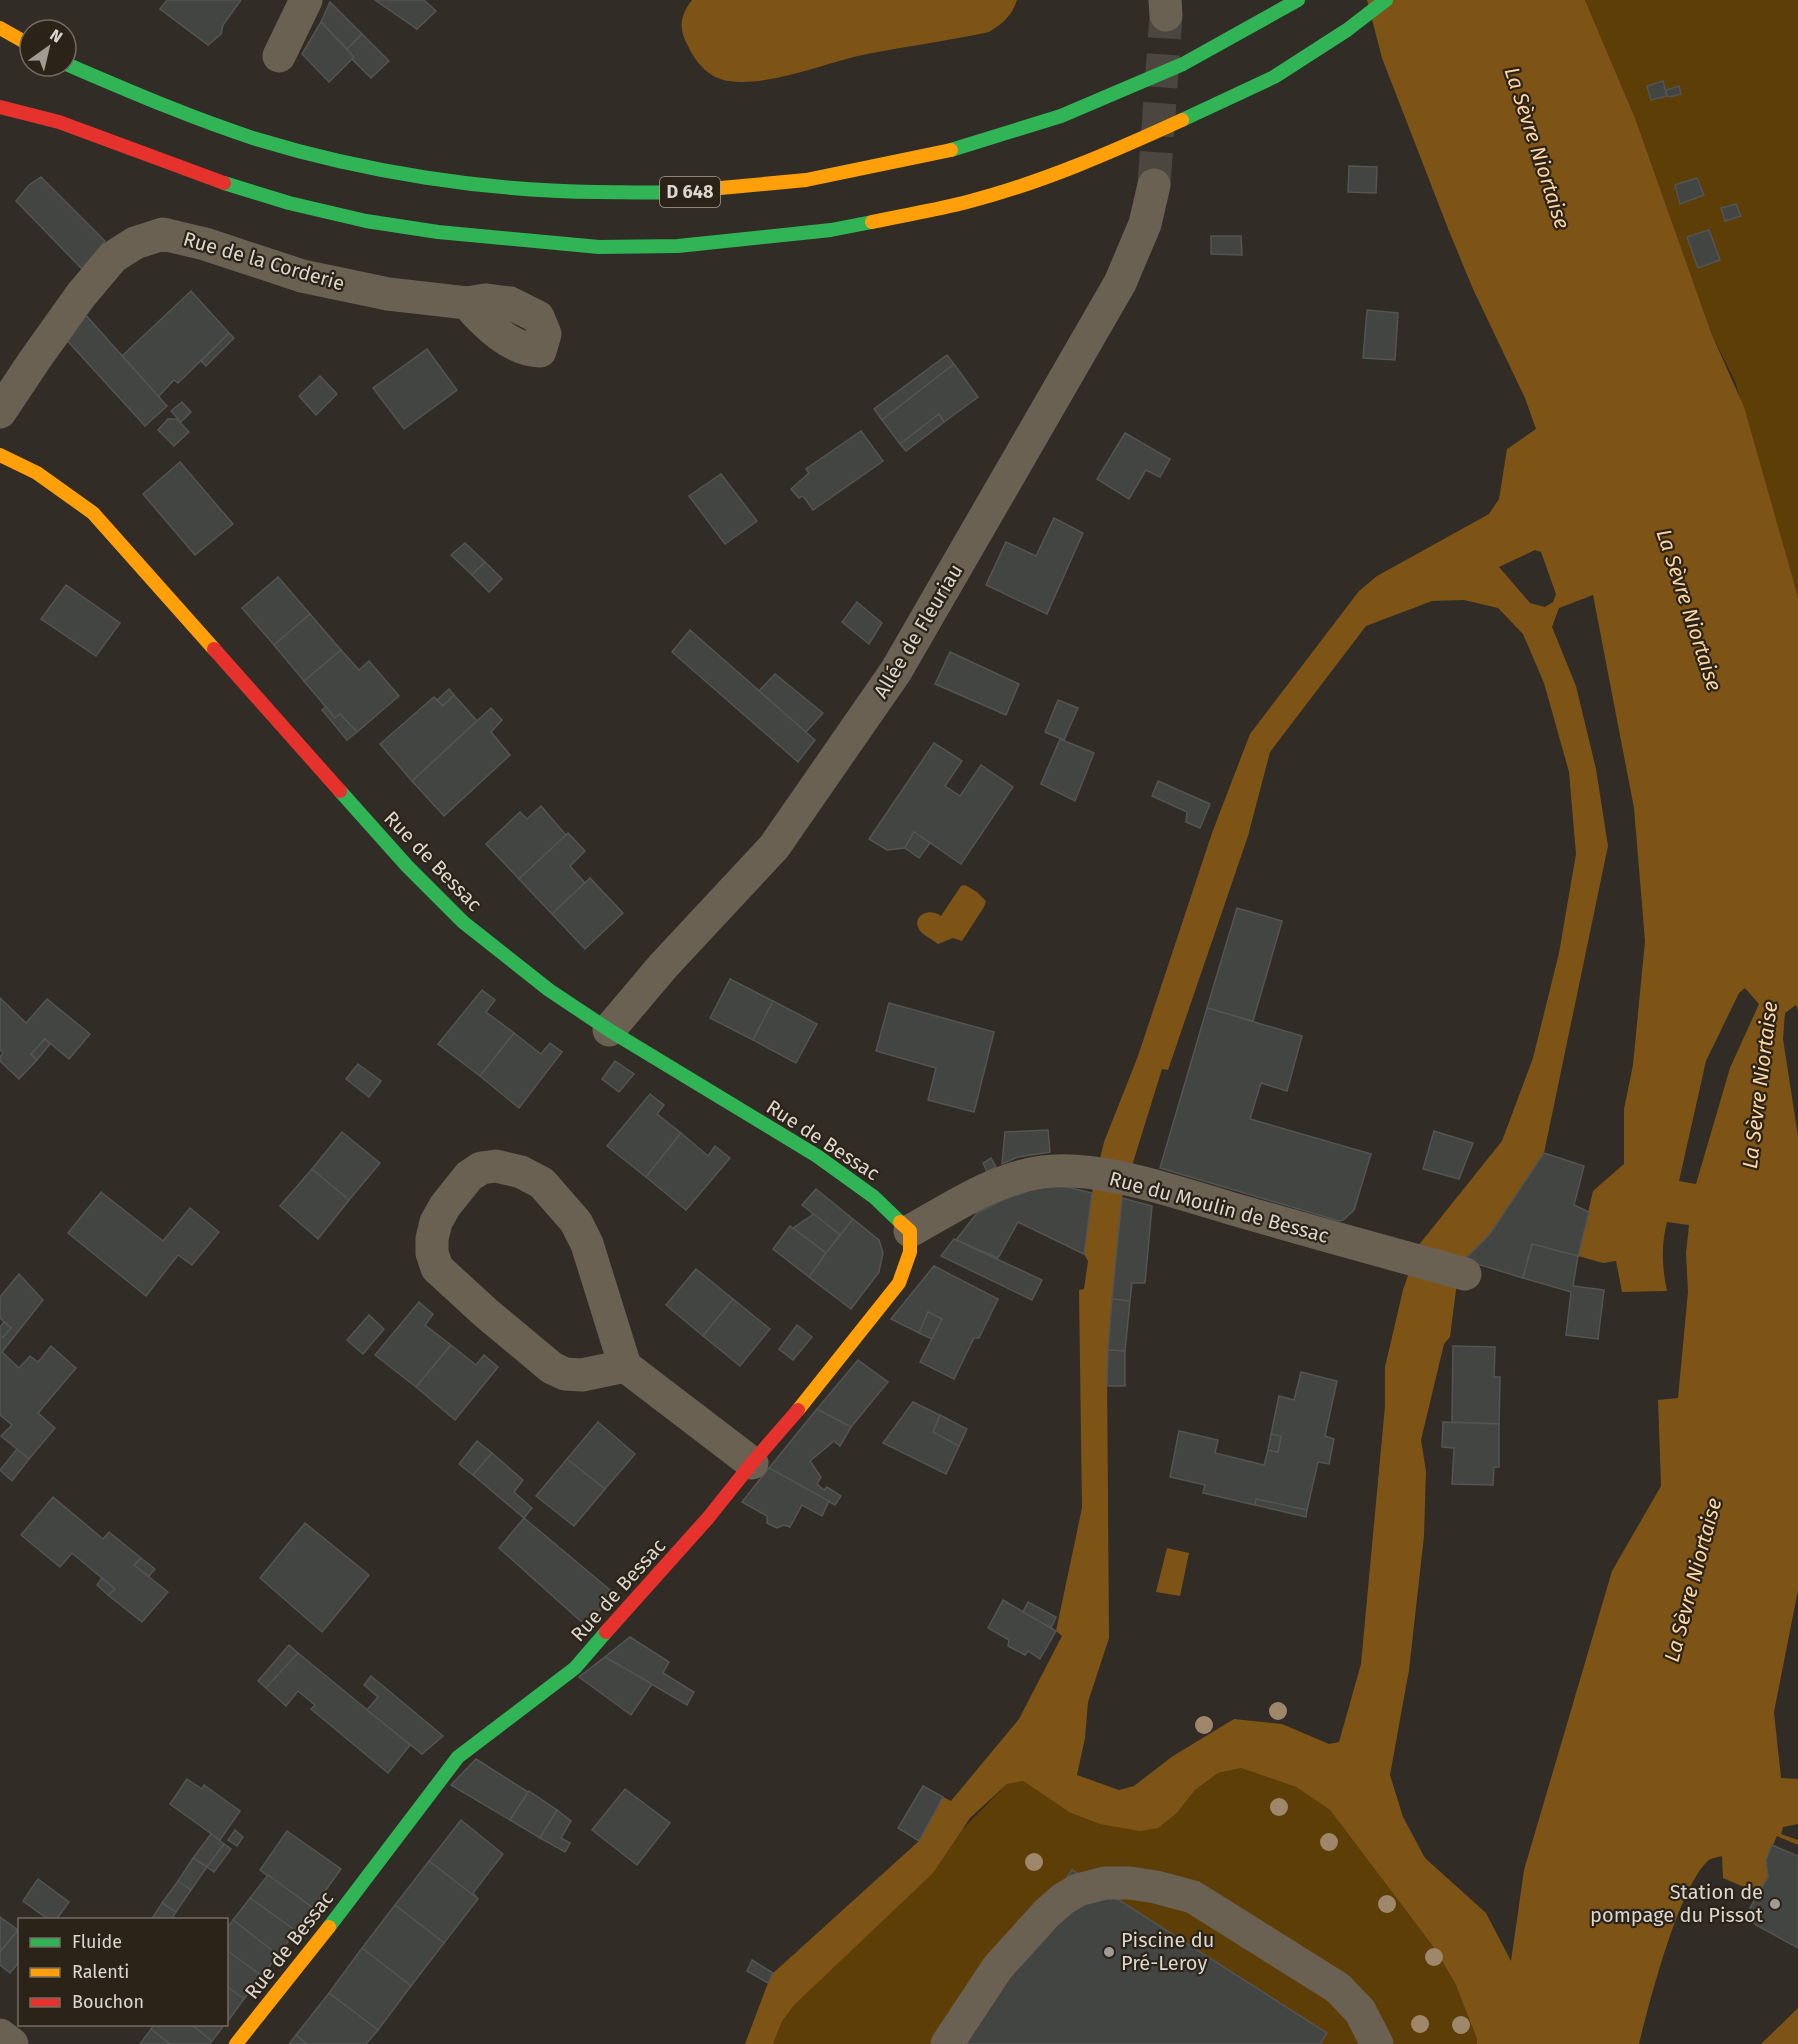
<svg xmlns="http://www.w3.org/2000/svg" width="1798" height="2044" font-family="'Fira Sans',sans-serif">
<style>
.green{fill:#5e3e07}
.water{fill:#7d5416;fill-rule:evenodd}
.building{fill:#434542;stroke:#535453;stroke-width:1.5}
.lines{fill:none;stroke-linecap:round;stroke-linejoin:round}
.street-tunnel{stroke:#4b463f;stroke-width:33;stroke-dasharray:33 16;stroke-linecap:butt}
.street{stroke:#6b6153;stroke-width:33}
.fast{stroke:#30b455;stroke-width:14}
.slow{stroke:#ff9f0a;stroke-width:14}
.jam{stroke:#e5322d;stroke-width:14}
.tree{fill:#9e876a}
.poi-dot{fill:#a19b94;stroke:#2c2318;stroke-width:2}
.labels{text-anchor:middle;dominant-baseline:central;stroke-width:4.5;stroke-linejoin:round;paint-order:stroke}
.shield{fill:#2c2318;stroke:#a8a198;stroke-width:1.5}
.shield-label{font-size:18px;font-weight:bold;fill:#ddd7cf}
.street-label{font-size:20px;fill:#ddd7cf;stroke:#2c2318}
.poi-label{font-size:20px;fill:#ddd7cf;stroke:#2c2318;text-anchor:end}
.water-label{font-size:21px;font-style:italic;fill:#fdd6a5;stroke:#2c2318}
</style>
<rect width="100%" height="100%" fill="#312c26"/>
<!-- green -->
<g class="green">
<polygon points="1585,0 1798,0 1798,597 1735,381 1712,335 1635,118"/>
<polygon points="1241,1768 1296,1787 1330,1810 1435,1949 1455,1983 1477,2039 1477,2044 773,2044 784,2011 1007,1784 1023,1781 1069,1812 1177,1813 1195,1790 1218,1773"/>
</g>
<!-- water -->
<g class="water">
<path d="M692,0h325c-5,16 -14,23 -28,32 -41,9 -82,14 -122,22 -43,9 -97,33 -139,27 -19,-3 -32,-18 -40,-35 -10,-18 -8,-30 4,-46z"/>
<path d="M1367,0h218l50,118 77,217 32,72 54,190v414l-2,-6 -11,8 -2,26 15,97v454l-24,122 7,66 17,1v45l-15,3 -2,7 17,6v5l-21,-9 -11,24 2,17 -10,16 -35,-15 -1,-22c-4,1 -10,2 -13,4 -30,25 -60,144 -70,184h-162v-5l-22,-56 -20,-34 -105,-139 -34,-23 -55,-19 -23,5 -23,17 -18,23 -19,15 -18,3 -40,-7 -31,-12 -46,-31 -16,3 -37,34 -37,55 -139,132 -12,16 -9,23h-28l26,-69 148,-134 24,-44 8,4 68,-82 43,-83 -6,-5 26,-123 -3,-218 5,-1 4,-28 -4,-7 8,-61 12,-51 34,-86 74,-223 38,-99 109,-143 18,-15 112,-62 10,-15 8,-50 29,-20 -11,-31 -52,-109 -24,-58 -67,-173zM1535,550l6,2 15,42 -3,8 -8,5 -15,-4 -31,-36zM1593,595l41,213 11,133 -12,124 -9,44v55l-31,27 -15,65 25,7 13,-2 6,31 45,-1c-5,-24 -6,-46 0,-69l22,3 -3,28 2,39 -10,106 -20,2 3,86 -49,85 -88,299 -13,91 -25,-48 -61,-55 -22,-41 -13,-42 19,-105 15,-134 2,-65 -5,-31 23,-96 6,-7 10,-78 4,1 26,-26 54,-81 64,-307 -12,-77 -20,-83 -24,-59 7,-19zM1464,600l34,8 25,26 21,49 25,89 7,82 -17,99 -26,105 -31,83 -84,105 -15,44 -18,77v39l-24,258 -22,78 -10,2 -47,-20 -48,-5 -61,37 -39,30 -15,4 -42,-15 8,-37 3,-36 21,-64 -2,-271 15,-169 40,-129 6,1 80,-234 22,-84 96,-126 66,-25zM1745,988l14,16 -29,64 -34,116 -17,-3 27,-120 33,-68z"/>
<path d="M965,885l12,7 9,9 -2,6 -22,34 -9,-3 -15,6c-5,-4 -13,-8 -17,-12 -12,-14 7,-26 20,-16l20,-30z"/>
<polygon points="1167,1548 1189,1553 1180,1596 1156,1592"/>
<polygon points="1798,2008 1798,2044 1761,2044"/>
</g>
<!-- building -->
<g class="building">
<polygon points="167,0 241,0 223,25 221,34 208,45 160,9"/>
<polygon points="375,0 424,0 436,11 417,29"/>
<polygon points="330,2 362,34 347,49 321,22"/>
<polygon points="321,22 354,57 329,82 302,54"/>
<polygon points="362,34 389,61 371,78 352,59 354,57 347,49"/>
<polygon points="1663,81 1667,96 1651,100 1647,86"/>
<polygon points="1679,86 1681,94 1670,97 1667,96 1666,90"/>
<polygon points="1349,166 1377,167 1376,193 1348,192"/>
<polygon points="41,177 105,241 82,269 16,201 29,185"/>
<polygon points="1697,178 1704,195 1680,204 1675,185"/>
<polygon points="1736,204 1741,216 1725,221 1721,208"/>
<polygon points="1709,230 1720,260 1698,268 1687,237"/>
<polygon points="1211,236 1241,236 1242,255 1211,254"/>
<polygon points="191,291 229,333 178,383 174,380 158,397 122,356"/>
<polygon points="1367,310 1398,313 1395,360 1363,358"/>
<polygon points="83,312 167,406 145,426 63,336"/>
<polygon points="229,333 234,338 206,366 201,361"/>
<polygon points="427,349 457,390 404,429 373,388"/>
<polygon points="947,355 954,364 882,420 874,409"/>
<polygon points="954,364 978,397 944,422 939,414 900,444 882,420"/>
<polygon points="320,376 337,394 316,415 299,396"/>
<polygon points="182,402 191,412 181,422 171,411"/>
<polygon points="939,414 944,422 906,451 900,444"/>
<polygon points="168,419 177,419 189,432 174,446 158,430"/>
<polygon points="861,431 883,461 813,510 803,496 799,498 791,489 809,473 806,469"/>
<polygon points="1125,433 1170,459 1160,477 1146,470 1129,499 1097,479"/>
<polygon points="180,462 233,524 195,555 143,494"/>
<polygon points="721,474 757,521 725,544 689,496"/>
<polygon points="1054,518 1083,533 1047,614 986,585 1006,542 1036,556"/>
<polygon points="465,543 485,562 472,575 451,555"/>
<polygon points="485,562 502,579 489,592 472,575"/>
<polygon points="278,577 310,614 274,645 242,608"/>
<polygon points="66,585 120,623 96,656 41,619"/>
<polygon points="857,602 882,623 869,644 842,622"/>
<polygon points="310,614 341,650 304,681 274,645"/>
<polygon points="690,630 815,740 798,762 672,652"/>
<polygon points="341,650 359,670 369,661 399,696 357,732 340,714 335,718 304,681"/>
<polygon points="950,652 1019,684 1006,715 935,684"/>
<polygon points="775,674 823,713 806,732 759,691"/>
<polygon points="449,689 454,695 443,706 437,700"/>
<polygon points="454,695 477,721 412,781 380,744 434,697 443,706"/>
<polygon points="1058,700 1078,708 1064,740 1045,732"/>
<polygon points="326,707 335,718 340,714 357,732 347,740 322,710"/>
<polygon points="491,708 502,720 491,732 510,755 444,816 412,781"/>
<polygon points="1060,739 1094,753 1075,801 1041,784"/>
<polygon points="934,743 962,761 945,786 960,796 981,765 1013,787 961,864 914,832 905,848 887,850 869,839"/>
<polygon points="1158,781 1210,804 1200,828 1186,822 1187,812 1152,796"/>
<polygon points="541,806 566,835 519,879 486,844 520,812 527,819"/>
<polygon points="914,832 930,843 919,858 905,848"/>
<polygon points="568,833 585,851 570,866 585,883 552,914 519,879"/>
<polygon points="590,878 623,913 585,949 552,914"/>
<polygon points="1237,908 1282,921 1253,1021 1207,1008"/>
<polygon points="730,979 773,1001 753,1040 710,1018"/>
<polygon points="482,990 495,1000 486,1012 514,1033 480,1076 438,1044"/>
<polygon points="0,998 26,1023 47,999 90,1034 69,1059 45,1039 31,1054 37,1060 19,1079 0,1061 0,1057 3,1053 0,1050"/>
<polygon points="773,1001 817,1024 796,1063 753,1040"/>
<polygon points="889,1003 994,1032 974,1112 928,1100 936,1068 876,1051"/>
<polygon points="1207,1008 1302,1036 1287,1091 1261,1083 1250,1119 1371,1154 1354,1210 1343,1220 1339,1221 1160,1168"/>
<polygon points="514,1033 541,1054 550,1043 562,1052 519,1108 480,1076"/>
<polygon points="45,1039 50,1044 37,1060 31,1054"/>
<polygon points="615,1061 634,1074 619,1092 602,1079"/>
<polygon points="358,1064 381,1081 369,1097 346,1079"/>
<polygon points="650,1094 664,1105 657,1114 681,1133 646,1177 607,1146"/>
<polygon points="1048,1130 1050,1152 1018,1157 1002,1164 1005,1132"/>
<polygon points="1434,1131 1473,1143 1459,1179 1423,1169"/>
<polygon points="342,1132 380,1163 349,1200 312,1169"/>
<polygon points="681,1133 708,1156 715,1146 730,1158 686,1210 646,1177"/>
<polygon points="1544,1153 1584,1166 1574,1205 1589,1212 1578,1256 1532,1244 1523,1278 1464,1260 1490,1234"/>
<polygon points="991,1158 996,1167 987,1172 983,1163"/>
<polygon points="312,1169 349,1200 318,1239 280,1206"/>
<polygon points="1051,1183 1092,1193 1084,1254 1018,1222 998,1258 956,1240 977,1213 1003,1200"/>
<polygon points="816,1189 853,1219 840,1235 802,1205"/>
<polygon points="101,1192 163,1241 190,1208 219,1232 192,1265 178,1255 146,1296 68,1233"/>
<polygon points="1122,1198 1152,1206 1145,1283 1132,1283 1130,1301 1112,1299"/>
<polygon points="814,1214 840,1235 826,1253 793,1228"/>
<polygon points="853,1219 879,1240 883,1253 879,1272 851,1309 809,1277 826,1253"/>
<polygon points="790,1226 826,1253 809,1277 773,1249"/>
<polygon points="954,1239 1042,1280 1032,1300 941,1256"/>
<polygon points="1532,1244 1578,1256 1573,1286 1604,1290 1598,1339 1566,1335 1571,1292 1523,1278"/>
<polygon points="934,1266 998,1299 979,1338 974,1338 954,1379 920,1362 942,1319 928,1312 919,1333 891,1319"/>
<polygon points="696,1269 733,1299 703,1336 666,1305"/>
<polygon points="19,1274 43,1300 2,1352 19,1368 30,1356 38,1362 51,1346 76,1368 38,1413 55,1428 29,1459 1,1436 12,1425 0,1415 0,1335 3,1337 11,1328 0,1318 0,1297"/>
<polygon points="733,1299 770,1329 740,1366 703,1336"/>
<polygon points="1112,1299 1130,1301 1125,1351 1108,1350"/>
<polygon points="419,1302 433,1314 425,1325 451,1345 416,1387 375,1355"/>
<polygon points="928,1312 942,1319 932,1339 919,1333"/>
<polygon points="369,1315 384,1329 363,1354 347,1340"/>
<polygon points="4,1322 11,1328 3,1337 0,1335 0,1327"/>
<polygon points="797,1325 812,1337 793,1360 779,1349"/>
<polygon points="451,1345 476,1365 484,1355 498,1367 455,1420 416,1387"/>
<polygon points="1453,1346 1495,1347 1494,1377 1500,1377 1499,1424 1452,1422"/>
<polygon points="1108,1350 1125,1351 1125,1386 1107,1386"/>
<polygon points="858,1360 888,1382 851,1427 817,1409"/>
<polygon points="1301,1372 1337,1381 1325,1436 1334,1439 1329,1464 1318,1462 1307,1510 1256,1499 1255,1505 1203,1493 1205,1485 1170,1477 1179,1431 1218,1440 1215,1453 1264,1465 1268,1450 1278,1452 1281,1436 1271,1434 1279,1396 1294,1400"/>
<polygon points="913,1402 940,1415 933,1432 959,1446 946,1474 883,1443"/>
<polygon points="817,1409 851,1427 840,1446 834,1441 810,1461 821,1477 817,1484 824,1490 827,1487 841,1496 835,1505 769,1468"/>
<polygon points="940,1415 967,1429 959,1446 933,1432"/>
<polygon points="598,1422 635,1454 605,1489 567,1459"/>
<polygon points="1443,1422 1499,1424 1499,1467 1494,1467 1493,1485 1452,1484 1454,1448 1442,1447"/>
<polygon points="1271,1434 1281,1436 1278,1452 1268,1450"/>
<polygon points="477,1441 492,1453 473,1475 459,1464"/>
<polygon points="17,1449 29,1459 12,1481 0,1470"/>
<polygon points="492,1453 523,1480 514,1492 532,1508 524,1518 473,1475"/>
<polygon points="567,1459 605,1489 574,1526 536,1496"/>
<polygon points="769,1468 829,1501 822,1516 802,1505 790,1527 784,1525 777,1528 767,1523 767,1516 742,1502"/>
<polygon points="53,1497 103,1539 109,1532 141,1558 134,1565 168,1592 142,1622 108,1595 115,1589 72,1553 60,1567 21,1535"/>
<polygon points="1256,1499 1307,1510 1306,1517 1255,1505"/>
<polygon points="524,1518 616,1595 585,1625 499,1548"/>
<polygon points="305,1523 369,1575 322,1632 260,1578"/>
<polygon points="141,1558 155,1569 149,1576 134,1565"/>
<polygon points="102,1578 115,1589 108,1595 97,1585"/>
<polygon points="1003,1600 1056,1631 1040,1659 1028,1651 1025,1655 1008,1646 1009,1640 988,1628"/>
<polygon points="1028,1602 1056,1617 1051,1628 1023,1612"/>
<polygon points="630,1637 669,1662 663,1673 694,1692 687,1705 605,1657"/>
<polygon points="289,1645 298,1653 266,1688 258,1681"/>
<polygon points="298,1653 410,1745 388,1773 311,1709 315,1705 298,1691 286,1706 266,1688"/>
<polygon points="605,1657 652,1684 631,1715 579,1677"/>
<polygon points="371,1676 443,1736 422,1754 367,1710 378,1697 364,1685"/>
<polygon points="476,1759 528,1792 510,1820 451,1785"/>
<polygon points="187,1779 202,1789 204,1785 240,1811 220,1840 170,1804"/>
<polygon points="923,1786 943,1797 919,1841 898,1828"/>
<polygon points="625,1789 670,1823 637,1865 592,1830"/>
<polygon points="529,1791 557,1810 540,1838 510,1820"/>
<polygon points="557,1810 571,1821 561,1838 570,1843 565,1852 540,1838"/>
<polygon points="461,1820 503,1854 473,1893 478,1899 429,1861"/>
<polygon points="235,1830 243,1837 237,1846 228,1840"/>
<polygon points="287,1831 341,1869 313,1908 260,1870"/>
<polygon points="211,1834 224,1844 207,1867 193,1858"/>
<polygon points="224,1844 231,1849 214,1872 207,1867"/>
<polygon points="1772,1845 1798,1856 1798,1948 1756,1925 1746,1915 1768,1877 1766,1860"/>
<polygon points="193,1858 207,1867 191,1890 178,1881"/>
<polygon points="429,1861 478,1899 444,1943 395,1905"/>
<polygon points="1072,1870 1327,2033 1320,2044 961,2044"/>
<polygon points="268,1875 313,1908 296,1931 250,1898"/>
<polygon points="38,1879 69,1902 56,1920 49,1920 23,1901"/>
<polygon points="178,1881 191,1890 176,1912 162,1903"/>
<polygon points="250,1898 296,1931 278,1955 233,1920"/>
<polygon points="162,1903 176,1912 171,1920 151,1920"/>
<polygon points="395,1905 444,1943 411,1986 362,1948"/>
<polygon points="0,1917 18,1930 0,1952"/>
<polygon points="233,1920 278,1955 262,1976 226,1950 226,1929"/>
<polygon points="18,1930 20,1931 20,1961 10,1973 0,1965 0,1952"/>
<polygon points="362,1948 411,1986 378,2030 329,1993"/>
<polygon points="226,1950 262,1976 244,1999 226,1986"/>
<polygon points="752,1960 773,1973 768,1983 747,1971"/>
<polygon points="226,1986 244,1999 228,2021 226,2020"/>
<polygon points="329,1993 378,2030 366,2044 307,2044 296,2035"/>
<polygon points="154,2024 191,2024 212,2041 210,2044 170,2044 151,2029"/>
<polygon points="191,2024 225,2024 212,2041"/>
<polygon points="151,2029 170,2044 140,2044"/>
<polygon points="296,2035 307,2044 289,2044"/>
</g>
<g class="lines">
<!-- street-tunnel -->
<polyline class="street-tunnel" points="1154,185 1166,15"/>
<!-- street -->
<g class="street">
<polyline points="1165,0 1166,15"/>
<polyline points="279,56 306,0"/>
<path d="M0,412l34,-51 47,-66 32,-38 22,-14 28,-9 42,10 97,32 86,18 79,9 18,-3 25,3 28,14 7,17 -5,17c-29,-1 -55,-27 -73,-48"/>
<polyline points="609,1030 664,965 774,847 896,671 1120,283 1145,224 1154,185"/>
<path d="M910,1231c42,-23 83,-52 132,-59 56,-8 137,21 191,37 77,22 155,44 232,65"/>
<polyline points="625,1366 582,1375 565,1374 552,1368 486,1313 437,1268 432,1253 432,1239 436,1222 445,1206 469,1176 481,1168 496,1166 521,1172 542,1183 576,1222 587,1244 625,1366 752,1463"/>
<polyline points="0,2035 12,2044"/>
<polyline points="947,2044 998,1967 1047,1913 1063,1899 1078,1890 1105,1883 1130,1883 1156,1887 1193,1897 1338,1988 1360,2011 1377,2044"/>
</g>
<!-- fast -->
<g class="fast">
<path d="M66,64c63,27 125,54 190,75 108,33 229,52 341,53 30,0 61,2 91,-1"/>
<polyline points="1182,120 1274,77 1347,30 1386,0"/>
<polyline points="951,150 1061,116 1183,64 1298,0"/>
<polyline points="224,183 289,203 366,221 438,232 599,247 678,246 831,230 872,222"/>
<polyline points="340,791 407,866 463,922 549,990 609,1030 817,1156 874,1197 900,1222"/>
<polyline points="329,1927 458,1757 575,1668 606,1632"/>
</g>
<!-- slow -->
<g class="slow">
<polyline points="0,28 30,45"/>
<polyline points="688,191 806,180 951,150"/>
<path d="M872,222c32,-7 64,-12 95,-20 74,-19 145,-50 215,-82"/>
<polyline points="0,455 37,473 93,513 214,649"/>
<polyline points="798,1410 899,1283 910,1252 910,1231 900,1222"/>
<polyline points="236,2044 329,1927"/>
</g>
<!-- jam -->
<g class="jam">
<polyline points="0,107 59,122 224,183"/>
<polyline points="214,649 340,791"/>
<polyline points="606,1632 708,1518 752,1463 798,1410"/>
</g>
</g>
<!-- trees -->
<g class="tree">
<circle cx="1278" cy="1711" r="9"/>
<circle cx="1204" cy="1725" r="9"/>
<circle cx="1279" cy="1807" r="9"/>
<circle cx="1329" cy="1842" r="9"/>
<circle cx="1034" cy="1862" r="9"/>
<circle cx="1387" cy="1904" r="9"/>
<circle cx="1434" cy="1957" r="9"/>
<circle cx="1420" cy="2024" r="9"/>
<circle cx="1461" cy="2025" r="9"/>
</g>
<!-- markers -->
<g class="poi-dot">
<circle cx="1775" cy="1904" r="6"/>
<circle cx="1109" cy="1952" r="6"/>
</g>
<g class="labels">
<!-- shield labels -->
<rect class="shield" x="660" y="177" width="60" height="30" rx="4.5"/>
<g class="shield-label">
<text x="690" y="192">D 648</text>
</g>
<!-- street labels -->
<g class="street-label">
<text transform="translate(264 261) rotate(16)">Rue de la Corderie</text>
<text transform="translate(918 631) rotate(-59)">Allée de Fleuriau</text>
<text transform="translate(433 861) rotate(46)">Rue de Bessac</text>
<text transform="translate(823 1140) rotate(33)">Rue de Bessac</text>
<text transform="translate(1219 1207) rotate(15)">Rue du Moulin de Bessac</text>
<text transform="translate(618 1590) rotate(-48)">Rue de Bessac</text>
<text transform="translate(289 1945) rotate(-52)">Rue de Bessac</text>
</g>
<!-- poi labels -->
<g class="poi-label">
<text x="1763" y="1892">Station de<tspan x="1763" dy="23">pompage du Pissot</tspan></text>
<text x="1121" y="1940" text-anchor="start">Piscine du<tspan x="1121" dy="23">Pré-Leroy</tspan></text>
</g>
<!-- water labels -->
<g class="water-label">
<text transform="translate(1537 148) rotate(72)">La Sèvre Niortaise</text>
<text transform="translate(1689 610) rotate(72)">La Sèvre Niortaise</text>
<text transform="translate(1760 1085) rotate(-83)">La Sèvre Niortaise</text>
<text transform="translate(1693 1580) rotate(-75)">La Sèvre Niortaise</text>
</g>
</g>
<!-- legend -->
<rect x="18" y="1918" width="210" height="108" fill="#2c2318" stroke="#736b61" stroke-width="1.5"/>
<rect x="30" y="1938" width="30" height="9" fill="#30b455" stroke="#736b61" stroke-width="1.5"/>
<text x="72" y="1948" font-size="18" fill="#ddd7cf">Fluide</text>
<rect x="30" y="1968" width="30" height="9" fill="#ff9f0a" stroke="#736b61" stroke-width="1.5"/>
<text x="72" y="1978" font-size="18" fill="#ddd7cf">Ralenti</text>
<rect x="30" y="1998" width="30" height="9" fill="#e5322d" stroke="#736b61" stroke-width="1.5"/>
<text x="72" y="2008" font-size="18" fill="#ddd7cf">Bouchon</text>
<!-- north arrow -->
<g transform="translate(48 48) rotate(34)"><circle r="28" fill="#2c2318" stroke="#736b61" stroke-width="1.5"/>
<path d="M0-4.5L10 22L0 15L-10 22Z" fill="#a19b94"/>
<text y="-9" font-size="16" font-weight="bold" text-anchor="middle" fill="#ddd7cf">N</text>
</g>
</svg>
